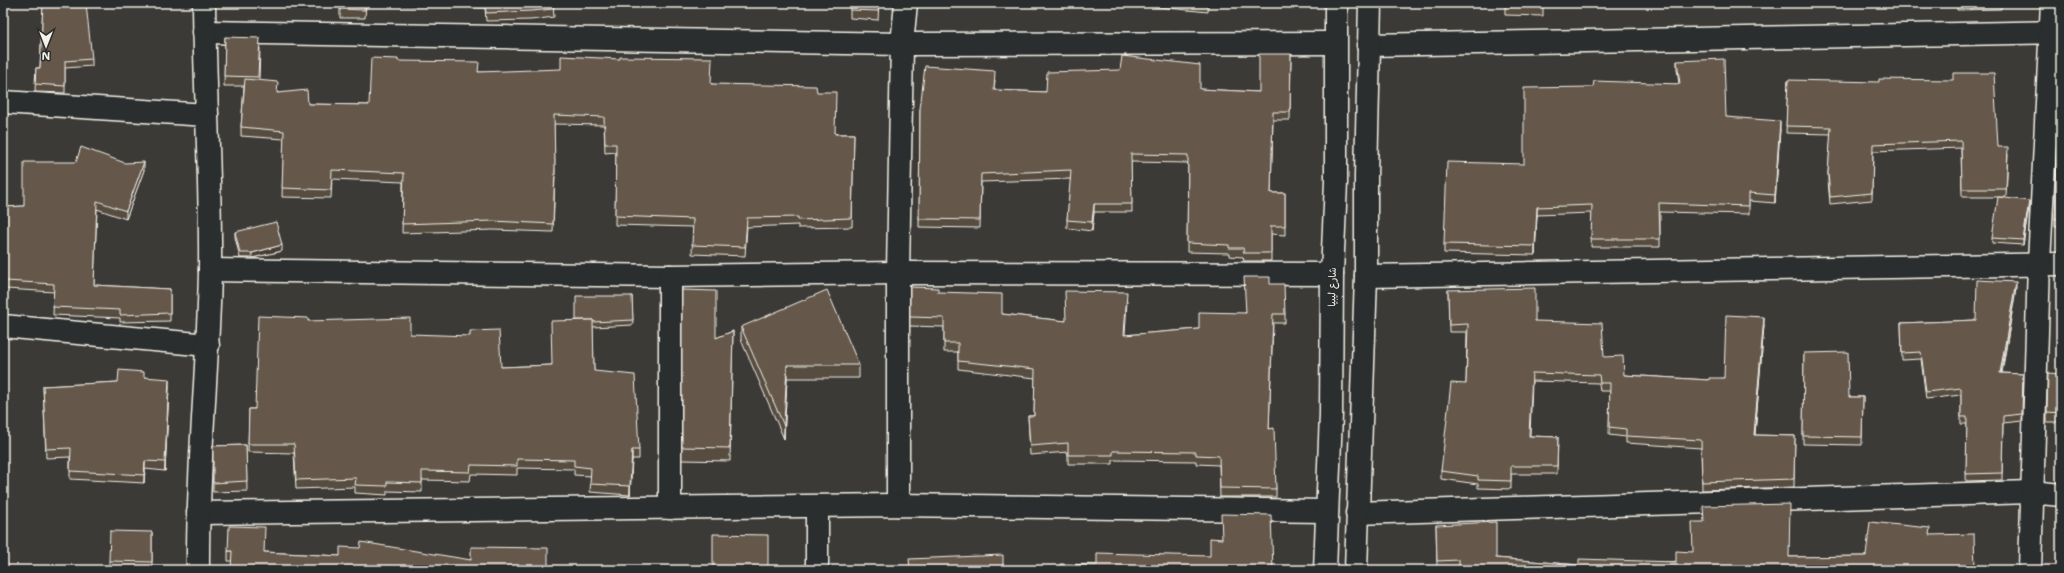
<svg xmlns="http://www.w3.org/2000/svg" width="2064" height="573" font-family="'Shantell Sans','Playpen Sans Arabic',sans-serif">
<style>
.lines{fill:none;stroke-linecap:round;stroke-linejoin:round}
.minor-casing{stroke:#f4f1e8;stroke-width:25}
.secondary-casing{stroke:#f4f1e8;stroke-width:25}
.minor{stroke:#2a2d2e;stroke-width:22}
.secondary{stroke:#2a2d2e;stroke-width:22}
.wall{fill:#574d41;stroke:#f4f1e8}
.shaded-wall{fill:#473e35;stroke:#f4f1e8}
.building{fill:#65594c;stroke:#f4f1e8}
.labels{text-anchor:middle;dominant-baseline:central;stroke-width:3;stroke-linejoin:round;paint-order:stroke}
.street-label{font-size:10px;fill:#f4f1e8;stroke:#2a2d2e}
</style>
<rect width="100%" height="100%" fill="#3c3a37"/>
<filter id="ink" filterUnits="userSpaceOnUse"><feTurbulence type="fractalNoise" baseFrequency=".025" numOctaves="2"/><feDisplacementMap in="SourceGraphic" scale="8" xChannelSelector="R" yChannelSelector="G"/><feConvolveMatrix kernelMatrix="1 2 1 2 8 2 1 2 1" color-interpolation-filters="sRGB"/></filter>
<g filter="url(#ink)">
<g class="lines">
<defs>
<g id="minor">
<polyline points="204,32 902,44 1335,43"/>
<polyline points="1368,45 2061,32"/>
<polyline points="3,102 207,115"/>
<polyline points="210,270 670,276 898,273 1332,274"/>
<polyline points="1366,276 2061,264"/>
<polyline points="3,326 208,345"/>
<polyline points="898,505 898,273 902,44 906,3"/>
<polyline points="817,507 817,570"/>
<polyline points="670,508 670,276"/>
<polyline points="198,513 898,505 1327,511"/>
<polyline points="1357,513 2031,492 2061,495"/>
<path d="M198,570c-1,-100 10,-199 12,-298 1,-90 -5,-180 -6,-269"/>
<polyline points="2030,570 2039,263 2052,3"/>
</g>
<g id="secondary">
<polyline points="1325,570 1331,414 1332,274 1336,182 1336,3"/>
<polyline points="1356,570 1366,276 1366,176 1370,3"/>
</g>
</defs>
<!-- minor casing -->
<use href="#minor" class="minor-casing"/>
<!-- secondary casing -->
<use href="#secondary" class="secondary-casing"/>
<!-- minor -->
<use href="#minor" class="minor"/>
<!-- secondary -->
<use href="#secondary" class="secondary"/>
</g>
<!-- wall -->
<g class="wall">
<polygon points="43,3 92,59 92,66 65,68 65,93 35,92 36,68 40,68"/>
<polygon points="340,3 553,3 554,17 531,20 486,21 485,8 366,4 365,18 340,18"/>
<polygon points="850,3 879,3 878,20 850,18"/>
<polygon points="997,3 1067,3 1067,5 997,4"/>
<polygon points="1148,3 1208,3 1208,12 1148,6"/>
<polygon points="1505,3 1543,3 1543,16 1505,15"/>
<polygon points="1889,3 1908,3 1889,5"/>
<polygon points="1957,3 2001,3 2001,9 1957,10"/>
<polygon points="225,37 260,48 259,80 278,93 308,104 369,105 398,61 479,72 711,84 817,92 836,134 854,134 852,227 798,228 798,225 747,227 745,256 692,254 693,227 615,225 616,152 605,153 604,125 554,124 555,176 553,232 492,230 402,233 403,182 332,179 331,198 282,197 284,139 241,136 241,127 244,86 224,86"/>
<polygon points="1291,54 1290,120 1273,120 1271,193 1285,193 1285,235 1271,234 1271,261 1244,261 1243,257 1229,256 1229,253 1187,252 1188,163 1131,162 1132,212 1094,212 1092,231 1067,228 1067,220 1071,179 981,182 980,228 919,227 920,109 995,80 994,90 1046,92 1200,89 1259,92"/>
<polygon points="1677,61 1726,117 1780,129 1775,203 1749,201 1749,214 1660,212 1660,247 1591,247 1592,213 1537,215 1535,255 1444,253 1444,244 1524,164 1593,87 1679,84 1677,69"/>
<polygon points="1788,80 1998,147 2008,154 2006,197 1962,197 1961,148 1873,151 1872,200 1830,204 1828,180 1828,173 1831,134 1786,133"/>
<polygon points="2061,128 2061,226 2055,226 2055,219"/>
<polygon points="144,170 126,219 97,209 94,285 170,289 170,321 120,322 120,318 53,315 54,292 6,289 3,310 3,207 24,206"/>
<polygon points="2029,206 2023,245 1992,243 1992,238"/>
<polygon points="235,232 282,251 252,258 240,258 235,237"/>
<polygon points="1270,284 1285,314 1285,323 1273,323 1269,429 1276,489 1276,497 1220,497 1219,465 1196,464 1196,461 1113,460 1113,464 1068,464 1068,452 1030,455 1028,416 1034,416 1035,378 958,369 958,352 944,352 944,327 910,326 910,287 938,292 1002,314 1065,321 1127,301 1125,335 1199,329 1245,313"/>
<polygon points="2016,289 2002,373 2023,374 2022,421 2003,423 2002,480 1966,481 1967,424 1961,424 1961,395 1926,399 1921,359 1902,360 1901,323 1976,320"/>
<polygon points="682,290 716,338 733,331 730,461 682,460"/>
<polygon points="1448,290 1535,321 1604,357 1624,375 1709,380 1724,378 1764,325 1755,435 1795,436 1794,487 1702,490 1701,448 1626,443 1626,437 1609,435 1610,391 1600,391 1599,383 1532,381 1530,436 1558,437 1557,474 1511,474 1511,489 1478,488 1478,484 1441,479 1441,471 1466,384 1467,332 1449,332"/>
<polygon points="632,296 633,325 593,327 594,371 639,450 639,459 632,459 630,495 590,492 591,476 574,475 574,469 517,468 517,475 471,474 470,481 422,480 422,492 387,491 387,495 355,493 355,487 296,489 294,453 248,452 249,409 255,409 308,321 410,334 501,367 552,365 576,320"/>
<polygon points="741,327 859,365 859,378 787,378 784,439 741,340"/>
<polygon points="1804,353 1849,397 1863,397 1862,445 1803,444"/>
<polygon points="2061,374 2061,422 2047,422 2047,412"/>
<polygon points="144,377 169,387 165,471 145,469 144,483 70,479 70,457 46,458 43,386 118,382"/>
<polygon points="246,445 247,491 213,492 213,446"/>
<polygon points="1436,525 1496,558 1579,565 1789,557 1866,556 1930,535 1975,570 1459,568 1437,569"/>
<polygon points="152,532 152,570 109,570 109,561"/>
<polygon points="228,551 265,552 340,556 471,560 548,570 228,561"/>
</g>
<!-- shaded-wall -->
<g class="shaded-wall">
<polygon points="1780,121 1780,129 1775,203 1775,195"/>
<polygon points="144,162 144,170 126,219 126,211"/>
<polygon points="2029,201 2029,206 2023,245 2023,240"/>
<polygon points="1094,204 1094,212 1092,231 1092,222"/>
<polygon points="1537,207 1537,215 1535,255 1535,246"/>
<polygon points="282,245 282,251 252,258 252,253"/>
<polygon points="6,281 6,289 3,310 3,302"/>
<polygon points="2016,282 2016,289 2000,380 2000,373"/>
<polygon points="1764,317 1764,325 1754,443 1754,435"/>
<polygon points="787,365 787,378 784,439 784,426"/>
<polygon points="169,379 169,387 165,471 165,462"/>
<polygon points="632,450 632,459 630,495 630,486"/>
<polygon points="145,461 145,469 144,483 144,475"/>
</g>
<!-- building -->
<g class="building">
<polygon points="43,3 86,4 92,59 65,61 65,86 35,84 36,68 40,68"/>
<polygon points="340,3 366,3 365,10 340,9"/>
<polygon points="485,3 553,3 554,9 531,11 486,13"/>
<polygon points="850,3 879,3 878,11 850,10"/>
<polygon points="1195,3 1208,3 1208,4"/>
<rect x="1505" y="3" width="38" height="3"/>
<polygon points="225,37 260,38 258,77 224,76"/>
<polygon points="1259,54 1291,54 1290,112 1273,112 1271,193 1285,193 1285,226 1271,226 1271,253 1244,253 1243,248 1229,248 1229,245 1187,243 1188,155 1131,154 1132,204 1094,204 1092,222 1067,220 1071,170 981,174 980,220 919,219 920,109 925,66 995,71 994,90 1046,92 1047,72 1120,70 1122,56 1200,65 1200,89 1259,92"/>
<polygon points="561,56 620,59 620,57 712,58 711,84 816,86 817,92 836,92 835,134 854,134 852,218 798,220 798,217 747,218 745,247 692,245 693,219 615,216 616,144 605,144 604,117 554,115 555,167 553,224 492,221 402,224 404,173 332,170 331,190 282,188 284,131 241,127 245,79 278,82 277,93 307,90 308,104 369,105 371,58 398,59 398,61 479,62 478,72 561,69"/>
<polygon points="1724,59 1726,117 1780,121 1775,195 1749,193 1749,206 1659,203 1660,239 1591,239 1592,205 1537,207 1535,246 1444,244 1447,162 1524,164 1524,88 1593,87 1594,81 1680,84 1677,61"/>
<polygon points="1953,73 1994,73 1998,147 2008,147 2006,189 1962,189 1961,141 1873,144 1872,193 1830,197 1828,173 1831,127 1786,126 1788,80 1879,82 1879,79 1953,80"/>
<polygon points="2058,128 2061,128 2061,218 2055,219"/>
<polygon points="81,147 125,163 144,162 126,211 97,201 94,285 170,289 170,313 120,315 120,310 53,307 54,284 6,281 3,302 3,207 24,206 24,162 76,162"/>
<polygon points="1998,197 2029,201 2023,240 1992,238"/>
<polygon points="276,222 282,245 252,253 240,253 235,232"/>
<polygon points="1244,277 1270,277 1270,284 1284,284 1285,314 1273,314 1269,429 1274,428 1276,489 1220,488 1219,456 1196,455 1196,452 1113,451 1113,455 1068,455 1068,443 1030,446 1028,416 1034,416 1035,369 958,361 958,343 944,343 944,318 910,317 910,287 938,288 938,292 1002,294 1002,314 1066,321 1065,291 1127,292 1124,335 1199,329 1199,312 1246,313"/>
<polygon points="1977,280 2016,282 2000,373 2023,374 2022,414 2003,416 2002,473 1966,474 1967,417 1961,417 1961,388 1926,392 1921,352 1902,353 1901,323 1976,320"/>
<polygon points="1535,288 1535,321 1602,323 1604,357 1623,356 1624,375 1709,380 1709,378 1724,378 1726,315 1764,317 1754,435 1795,436 1794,479 1702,482 1701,440 1626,436 1626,429 1609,427 1610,383 1600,383 1599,375 1532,373 1529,436 1558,437 1557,466 1511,466 1511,481 1478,480 1478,476 1441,471 1451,383 1466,384 1468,324 1449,325 1448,290"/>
<polygon points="682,290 716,291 716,338 733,331 730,448 682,447"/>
<polygon points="827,290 859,365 787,365 784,426 741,327"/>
<polygon points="576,296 632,296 633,320 593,322 593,320 576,320"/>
<polygon points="258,316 308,318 308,321 410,318 410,334 470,336 470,331 499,330 501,367 552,365 551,321 593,320 594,371 635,375 639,450 632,450 630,486 590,484 591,468 574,466 574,460 517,459 517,466 471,465 470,472 422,471 422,483 387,482 387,486 355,485 356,478 296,480 294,444 248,444 249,409 255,409"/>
<polygon points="1848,352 1849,397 1863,397 1862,437 1803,436 1804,353"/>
<polygon points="119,370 144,372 144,377 169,379 165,462 145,461 144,475 70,471 71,448 46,449 43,386 118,382"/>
<polygon points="2048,373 2061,374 2061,413 2047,412"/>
<polygon points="246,445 247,481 213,483 213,446"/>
<polygon points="1790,504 1789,557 1866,556 1870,522 1930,528 1929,535 1974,534 1975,570 1459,570 1459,560 1437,561 1436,525 1496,522 1496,558 1579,565 1579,559 1676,562 1676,551 1693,552 1692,522 1704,522 1703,506"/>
<polygon points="1221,514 1271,515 1273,570 910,570 909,559 1003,555 1003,568 1060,570 1060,564 1097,565 1097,553 1210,556 1210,538 1222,539"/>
<polygon points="229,526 265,527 264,552 340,556 340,547 360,548 361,542 471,560 471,547 548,548 548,570 231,570 232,551 228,551"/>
<polygon points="110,531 152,532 152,562 109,561"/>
<polygon points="713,534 768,535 768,568 785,570 713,570"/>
<polygon points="604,569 604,570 560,570"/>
</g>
</g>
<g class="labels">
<!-- street labels -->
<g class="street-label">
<text transform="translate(1332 287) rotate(-89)">شارع ليبيا</text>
</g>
</g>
<!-- margin -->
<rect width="2064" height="573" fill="none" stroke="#2a2d2e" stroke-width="16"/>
<rect x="8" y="8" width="2048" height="557" fill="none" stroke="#f4f1e8" stroke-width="1.5" filter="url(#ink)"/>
<!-- north arrow -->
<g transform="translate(46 46) rotate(180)" stroke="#2a2d2e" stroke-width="3" paint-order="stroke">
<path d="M0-3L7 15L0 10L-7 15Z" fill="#f4f1e8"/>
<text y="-6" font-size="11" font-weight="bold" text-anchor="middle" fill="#f4f1e8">N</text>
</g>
</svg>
